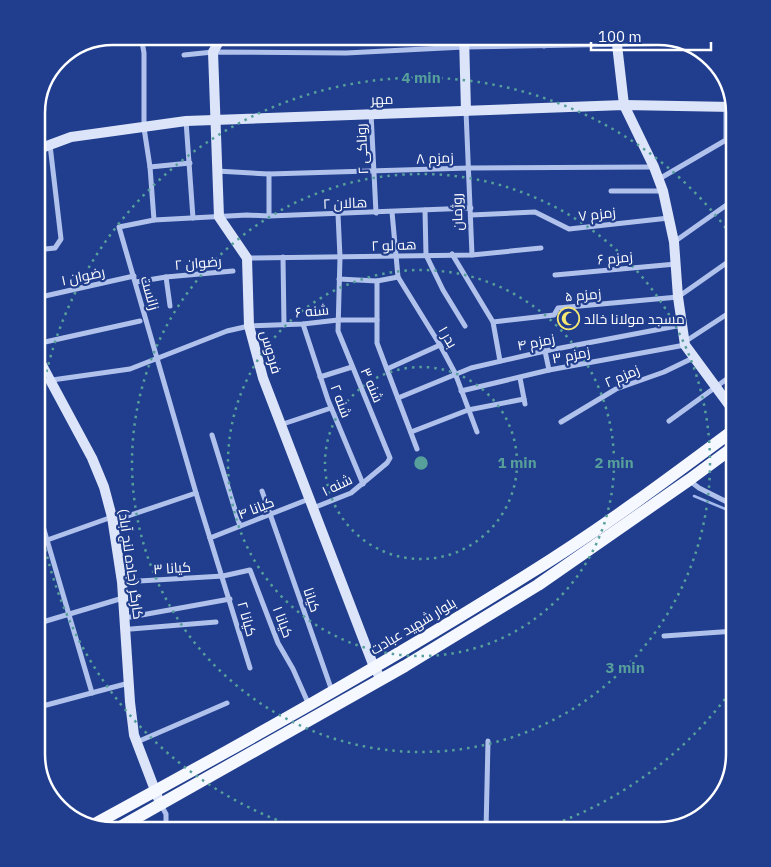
<svg xmlns="http://www.w3.org/2000/svg" width="771" height="867" font-family="'IBM Plex Sans',Cairo,sans-serif">
<style>
.lines{fill:none;stroke-linecap:round;stroke-linejoin:round}
.stream{stroke:#a4b9ed;stroke-width:2.5}
.street{stroke:#b0c1ec;stroke-width:5}
.secondary{stroke:#dce4f9;stroke-width:10}
.primary{stroke:#f6f8ff;stroke-width:12}
.ring{fill:none;stroke:#579f9a;stroke-width:2.5;stroke-dasharray:2.5 5}
.labels{text-anchor:middle;dominant-baseline:central;stroke-width:4.5;stroke-linejoin:round;paint-order:stroke}
.street-label{font-size:14px;fill:#fff;stroke:#213e8e}
.poi-label{font-size:14px;fill:#fff;stroke:#213e8e;text-anchor:start}
.rim{fill:none;stroke:#fff;stroke-width:2.5}
.centre{fill:#579f9a;stroke:#213e8e;stroke-width:2.5}
.ring-label{font-size:15px;text-anchor:middle;font-weight:bold;fill:#579f9a;stroke:#213e8e;stroke-width:4.5;stroke-linejoin:round;paint-order:stroke}
</style>
<rect width="100%" height="100%" fill="#213e8e"/>
<g class="lines">
<!-- stream -->
<polyline class="stream" points="694,496 735,513"/>
<!-- street -->
<g class="street">
<polyline points="141,36 144,53 144,128 150,167 154,220 119,227 196,493 250,668"/>
<polyline points="544,46 544,36"/>
<polyline points="184,55 213,52 346,53 464,47 686,43"/>
<polyline points="726,107 726,140 735,155"/>
<polyline points="466,111 472,255"/>
<polyline points="371,113 376,213"/>
<polyline points="186,121 193,218"/>
<polyline points="150,167 190,163"/>
<polyline points="217,171 269,174 469,168 654,167"/>
<polyline points="659,179 726,140"/>
<polyline points="611,191 663,191"/>
<polyline points="425,210 426,255 443,290 465,326"/>
<polyline points="392,212 398,277 440,345 455,373 477,432"/>
<polyline points="471,215 535,212 569,229 669,218"/>
<polyline points="269,216 269,174"/>
<polyline points="154,220 247,215 269,216 471,208"/>
<polyline points="36,237 40,249"/>
<polyline points="674,242 735,199"/>
<polyline points="36,250 55,248 61,239 50,145"/>
<polyline points="452,254 493,322 500,361"/>
<polyline points="283,257 284,325"/>
<polyline points="247,258 472,255 541,248"/>
<polyline points="555,275 676,264"/>
<polyline points="166,277 170,306"/>
<polyline points="339,279 377,281 398,277"/>
<polyline points="377,281 377,343 417,449"/>
<polyline points="136,282 166,277 233,271"/>
<polyline points="36,298 134,276"/>
<polyline points="493,322 554,315 558,308 678,297 735,257"/>
<polyline points="303,324 328,400 363,484"/>
<polyline points="686,341 735,309"/>
<polyline points="36,344 140,321"/>
<polyline points="545,351 549,370"/>
<polyline points="387,369 440,345"/>
<polyline points="320,377 352,367"/>
<polyline points="520,378 525,404"/>
<polyline points="52,380 130,369 227,331 249,326 303,324 338,320 377,320"/>
<polyline points="461,391 549,370 685,345"/>
<polyline points="398,398 471,368 545,351 682,325"/>
<polyline points="669,421 735,373"/>
<polyline points="561,422 616,389 664,372 695,357"/>
<polyline points="280,425 331,408"/>
<polyline points="411,432 468,410 524,399"/>
<polyline points="212,435 240,526"/>
<polyline points="690,481 699,488 735,506"/>
<polyline points="262,491 332,691"/>
<polyline points="313,508 351,493 387,463 390,458 338,331 340,257 338,214"/>
<polyline points="113,521 196,493"/>
<polyline points="42,523 92,693"/>
<polyline points="210,538 309,499"/>
<polyline points="36,544 112,517"/>
<polyline points="122,582 223,576 250,570 278,643 293,669 309,705"/>
<polyline points="125,618 230,599"/>
<polyline points="36,624 123,598"/>
<polyline points="131,629 216,622"/>
<polyline points="664,636 735,631"/>
<polyline points="39,707 129,683"/>
<polyline points="137,742 227,703"/>
<polyline points="161,805 166,814 166,831"/>
<polyline points="486,831 488,741"/>
</g>
<!-- secondary -->
<g class="secondary">
<polyline points="222,36 213,52 219,217 247,258 249,326 263,378 374,667 381,679"/>
<polyline points="464,36 466,111"/>
<polyline points="616,36 624,105 654,167 663,191 674,242 678,297 685,345 735,413"/>
<polyline points="36,150 71,137 186,121 624,105 733,107"/>
<polyline points="36,354 92,458 104,487 112,517 122,582 130,702 134,735 158,798"/>
</g>
<!-- primary -->
<g class="primary">
<path d="M91,826c149,-81 296,-163 439,-253 71,-44 138,-94 205,-144"/>
<polyline points="113,831 405,666 538,585 689,480 735,446"/>
</g>
</g>
<!-- distance rings -->
<g class="ring">
<circle cx="421" cy="463" r="96"/>
<circle cx="421" cy="463" r="193"/>
<circle cx="421" cy="463" r="289"/>
<path d="M734 687A385 385 0 0 1 537 830M305 830A385 385 0 0 1 36 480M36 446A385 385 0 0 1 734 239"/>
</g>
<!-- icons -->
<defs>
<symbol id="mosque-ring" viewBox="-11 -11 22 22"><circle r="9.5" fill="#213e8e" stroke="#f9e972" stroke-width="1.5"/><path d="M3.5-4.9A6 6 0 1 0 3.5 4.9A5 5 0 1 1 3.5-4.9Z" fill="#f9e972"/></symbol>
</defs>
<g fill-rule="evenodd">
<use href="#mosque-ring" x="556" y="306" width="25" height="25"/>
</g>
<g class="labels">
<!-- street labels -->
<g class="street-label">
<text transform="translate(382 99) rotate(-2)">مهر</text>
<text transform="translate(362 149) rotate(-93)">روناکی ۲</text>
<text transform="translate(435 158) rotate(-2)">زمزم ۸</text>
<text transform="translate(345 203) rotate(-2)">هالان ۲</text>
<text transform="translate(457 212) rotate(-92)">روژمان</text>
<text transform="translate(597 214) rotate(-6)">زمزم ۷</text>
<text transform="translate(394 245) rotate(-2)">هه لو ۲</text>
<text transform="translate(615 258) rotate(-5)">زمزم ۶</text>
<text transform="translate(198 263) rotate(-5)">رضوان ۲</text>
<text transform="translate(83 276) rotate(-12)">رضوان ۱</text>
<text transform="translate(150 293) rotate(74)">زانست</text>
<text transform="translate(583 295) rotate(-5)">زمزم ۵</text>
<text transform="translate(312 311) rotate(-5)">شنه ۶</text>
<text transform="translate(448 337) rotate(60)">بدر ۱</text>
<text transform="translate(536 342) rotate(-11)">زمزم ۴</text>
<text transform="translate(271 352) rotate(74)">فردوس</text>
<text transform="translate(571 355) rotate(-11)">زمزم ۳</text>
<text transform="translate(622 376) rotate(-23)">زمزم ۲</text>
<text transform="translate(372 385) rotate(67)">شنه ۳</text>
<text transform="translate(341 401) rotate(69)">شنه ۲</text>
<text transform="translate(337 485) rotate(-26)">شنه ۱</text>
<text transform="translate(256 508) rotate(-21)">کیانا ۴</text>
<text transform="translate(131 564) rotate(82)">کارگر (جاده لنج آباد)</text>
<text transform="translate(172 568) rotate(-4)">کیانا ۳</text>
<text transform="translate(312 600) rotate(71)">کیانا</text>
<text transform="translate(247 619) rotate(74)">کیانا ۲</text>
<text transform="translate(283 622) rotate(69)">کیانا ۱</text>
<text transform="translate(413 626) rotate(-31)">بلوار شهید عبادت</text>
</g>
<!-- poi labels -->
<g class="poi-label">
<text x="584" y="319">مسجد مولانا خالد</text>
</g>
</g>
<!-- crop -->
<path d="M0 0H771V867H0ZM113 45H658A68 68 0 0 1 726 113V754A68 68 0 0 1 658 822H113A68 68 0 0 1 45 754V113A68 68 0 0 1 113 45Z" fill="#213e8e" fill-rule="evenodd"/>
<path class="rim" d="M113 45H658A68 68 0 0 1 726 113V754A68 68 0 0 1 658 822H113A68 68 0 0 1 45 754V113A68 68 0 0 1 113 45Z"/>
<circle cx="421" cy="463" r="8" class="centre"/>
<g class="ring-label">
<text x="421" y="83">4 min</text>
<text x="517" y="468">1 min</text>
<text x="614" y="468">2 min</text>
<text x="625" y="673">3 min</text>
</g>
<!-- scale -->
<path d="M591 42v8h120v-8" fill="none" stroke="#ffffff" stroke-width="2.5"/>
<text x="598" y="42" font-size="15" fill="#ffffff" stroke="#213e8e" stroke-width="4" paint-order="stroke">100 m</text>
</svg>
